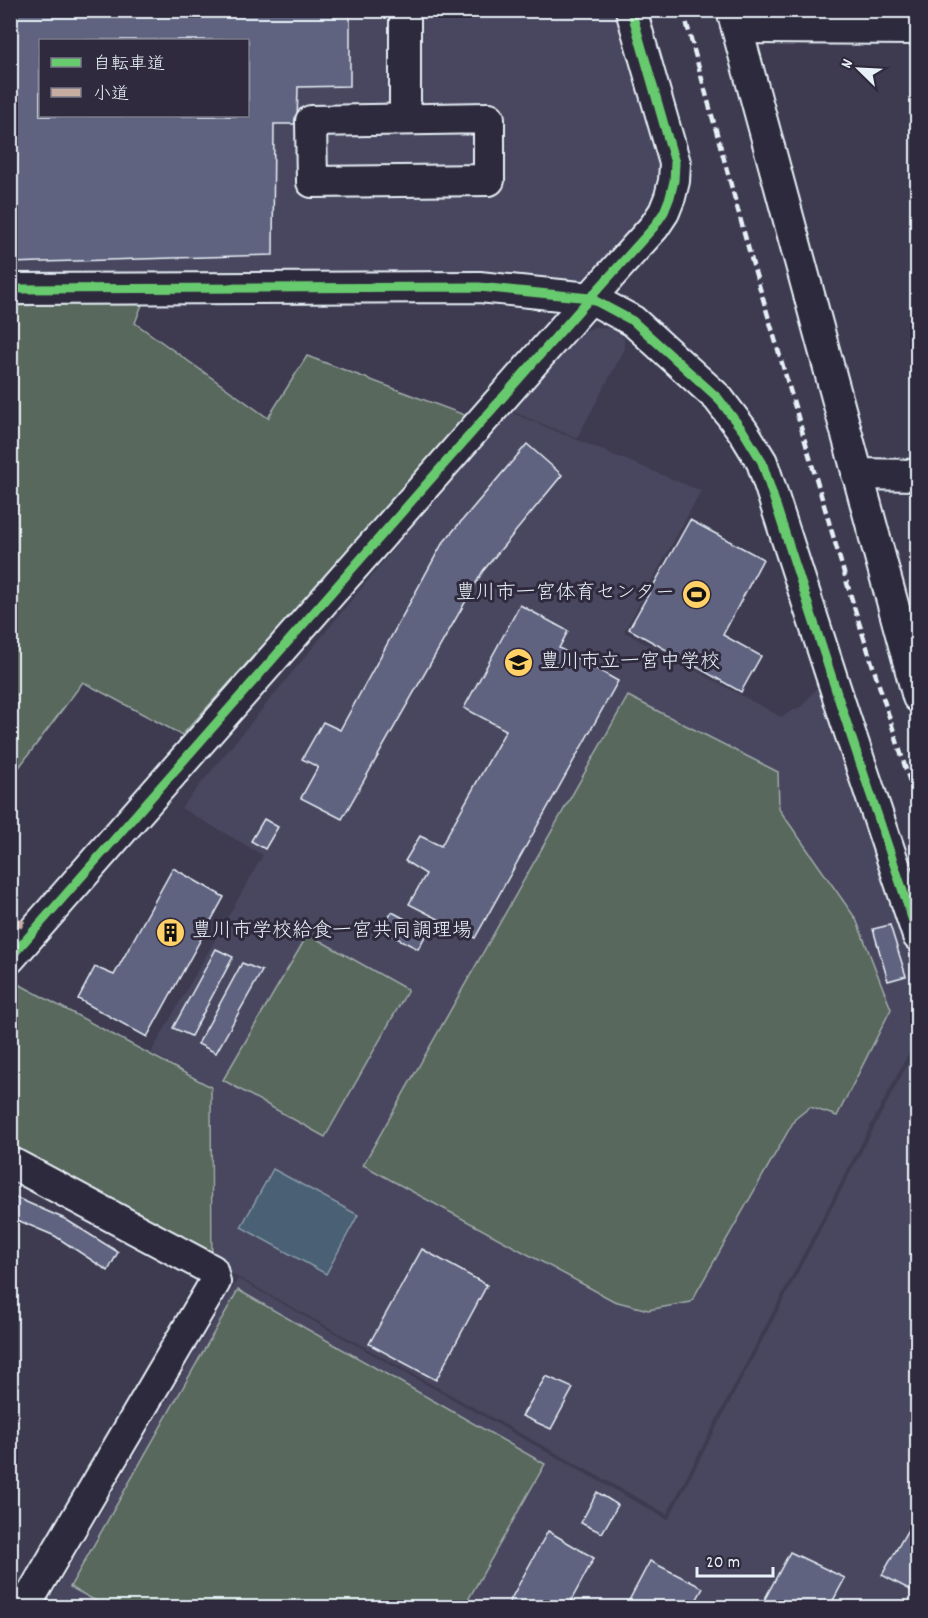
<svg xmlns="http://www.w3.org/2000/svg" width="928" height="1618" font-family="Dekko,'Klee One',sans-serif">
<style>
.built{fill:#48475f;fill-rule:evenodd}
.green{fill:#59675d;stroke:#a0acaa;stroke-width:1.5}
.water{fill:#4a6175;stroke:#899ba9;stroke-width:1.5}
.building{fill:#606380;stroke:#e8f1f8;stroke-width:1.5;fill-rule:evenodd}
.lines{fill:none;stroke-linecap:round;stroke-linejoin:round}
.minor-casing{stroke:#e8f1f8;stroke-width:34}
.minor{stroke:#2f2a3d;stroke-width:30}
.rail{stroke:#e8f1f8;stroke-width:4.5;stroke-dasharray:9 4.5;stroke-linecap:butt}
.quiet{stroke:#c7aca2;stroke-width:8;stroke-dasharray:15 8;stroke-linecap:butt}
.cycleway-casing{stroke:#2f2a3d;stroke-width:13}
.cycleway{stroke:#67ca6e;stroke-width:9}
.labels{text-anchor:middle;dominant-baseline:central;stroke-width:6;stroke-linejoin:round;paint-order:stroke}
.poi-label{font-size:20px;fill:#e8f1f8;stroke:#2f2a3d;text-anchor:start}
</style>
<rect width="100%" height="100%" fill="#3e3b51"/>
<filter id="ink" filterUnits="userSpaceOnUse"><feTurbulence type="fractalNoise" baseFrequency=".0167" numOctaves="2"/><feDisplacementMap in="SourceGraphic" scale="12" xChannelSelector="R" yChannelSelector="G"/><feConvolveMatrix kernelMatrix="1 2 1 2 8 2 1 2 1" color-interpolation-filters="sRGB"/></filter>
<g filter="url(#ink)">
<!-- built -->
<g class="built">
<path d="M11,11h604l46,161 -3,18 -18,38 -54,52 -17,3 -558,-7zM40,40h208v76h-208z"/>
<polygon points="595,327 613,329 624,338 624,350 577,438 509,410 574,336"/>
<polygon points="507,411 701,491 624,632 781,717 802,706 829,673 917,977 918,1035 667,1514 214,1264 212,1086 151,1053 263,855 181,808"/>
<polygon points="917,1046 917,1607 45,1608 238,1279 668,1520"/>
</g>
<!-- green -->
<g class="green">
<polygon points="143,302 135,323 268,418 307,356 470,417 182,735 83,682 11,778 11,306"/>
<polygon points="628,696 778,772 779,809 856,919 891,1009 837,1116 810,1107 795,1119 691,1302 648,1310 614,1301 363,1165"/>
<polygon points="308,934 408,990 325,1137 223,1080"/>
<polygon points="11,980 211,1087 212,1261 11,1155"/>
<polygon points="238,1290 545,1464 464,1607 107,1607 70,1587"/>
</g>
<!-- water -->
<polygon class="water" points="273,1169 358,1215 326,1274 241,1227"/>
<!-- building -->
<g class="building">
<path d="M10,10h340v76l-52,1 -1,37h-23l-1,131 -263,8zM40,40h208v76h-208z"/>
<polygon points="527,444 562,475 483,571 342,819 301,798 318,767 302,759 323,722 340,730 442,544"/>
<polygon points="690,520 763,559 723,635 761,656 741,692 629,629"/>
<polygon points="520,605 568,631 559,648 618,681 475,938 409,904 426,874 405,861 420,836 441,846 506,730 464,708"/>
<polygon points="264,819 278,827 265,849 251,841"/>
<polygon points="173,868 224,897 147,1037 78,999 95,967 114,975"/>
<polygon points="392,912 428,931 418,949 381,930"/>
<polygon points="890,925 906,976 888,981 873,929"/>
<polygon points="216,949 233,957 191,1036 173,1028"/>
<polygon points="242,963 262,971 216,1053 198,1044"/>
<polygon points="10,1195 65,1219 118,1252 108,1271 55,1236 10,1217"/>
<polygon points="422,1249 487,1285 436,1380 369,1344"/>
<polygon points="546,1376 573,1388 551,1429 522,1416"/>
<polygon points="597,1492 618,1505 602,1533 581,1523"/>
<polygon points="918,1512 918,1594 882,1575"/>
<polygon points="548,1531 594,1558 567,1608 506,1608"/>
<polygon points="790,1552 845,1578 829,1608 760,1608"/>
<polygon points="650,1561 703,1588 692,1608 625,1608"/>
</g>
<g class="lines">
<defs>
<g id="minor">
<polyline points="732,10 918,697"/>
<polyline points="737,28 918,29"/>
<polygon points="489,118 489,180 312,182 311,121"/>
<polyline points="405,119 405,10"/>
<polyline points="10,289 479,287 590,298 633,321 718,398 743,431 762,462 842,709 918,936"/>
<polyline points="857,474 918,475"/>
<polyline points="10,958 590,298 654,227 664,212 670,197 674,181 675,163 631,10"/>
<polyline points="10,1162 212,1270 215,1282 24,1608"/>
</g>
</defs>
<!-- minor casing -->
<use href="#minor" class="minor-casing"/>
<!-- minor -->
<use href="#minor" class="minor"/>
<!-- rail -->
<polyline class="rail" points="683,10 753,265 855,610 918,807"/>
<!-- quiet -->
<polyline class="quiet" points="10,918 35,931"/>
<defs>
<g id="cycleway">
<polyline points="10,289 479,287 590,298 633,321 718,398 743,431 762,462 842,709 918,936"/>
<polyline points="10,958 590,298 654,227 664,212 670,197 674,181 675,163 631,10"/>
</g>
</defs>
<!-- cycleway casing -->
<use href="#cycleway" class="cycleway-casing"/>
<!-- cycleway -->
<use href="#cycleway" class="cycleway"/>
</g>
</g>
<!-- icons -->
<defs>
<symbol id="stadium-disc" viewBox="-11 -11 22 22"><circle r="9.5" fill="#ffd166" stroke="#2f2a3d"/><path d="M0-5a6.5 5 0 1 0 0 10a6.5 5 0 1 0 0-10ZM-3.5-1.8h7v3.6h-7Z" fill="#111"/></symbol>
<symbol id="school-disc" viewBox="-11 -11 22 22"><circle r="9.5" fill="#ffd166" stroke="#2f2a3d"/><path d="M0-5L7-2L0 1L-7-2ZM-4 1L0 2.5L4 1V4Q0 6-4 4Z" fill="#111"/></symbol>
<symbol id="building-disc" viewBox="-11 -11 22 22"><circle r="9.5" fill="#ffd166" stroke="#2f2a3d"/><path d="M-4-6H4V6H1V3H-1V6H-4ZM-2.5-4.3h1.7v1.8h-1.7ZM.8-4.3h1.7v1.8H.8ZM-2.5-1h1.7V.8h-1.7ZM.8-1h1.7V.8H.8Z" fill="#111"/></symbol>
</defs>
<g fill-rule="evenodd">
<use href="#stadium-disc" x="680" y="578" width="33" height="33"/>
<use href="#school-disc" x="502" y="646" width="33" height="33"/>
<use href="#building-disc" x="154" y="916" width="33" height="33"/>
</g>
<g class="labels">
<!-- poi labels -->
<g class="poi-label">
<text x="675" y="594" text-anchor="end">豊川市一宮体育センター</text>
<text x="540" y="663">豊川市立一宮中学校</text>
<text x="192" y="932">豊川市学校給食一宮共同調理場</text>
</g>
</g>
<!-- margin -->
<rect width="928" height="1618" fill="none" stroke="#2f2a3d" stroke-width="36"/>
<rect x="18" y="18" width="892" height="1582" fill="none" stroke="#e8f1f8" stroke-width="2" filter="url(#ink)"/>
<!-- legend -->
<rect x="39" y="39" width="210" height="78" fill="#2f2a3d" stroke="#797a88" stroke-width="1.5"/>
<rect x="51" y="58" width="30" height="9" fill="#67ca6e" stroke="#797a88" stroke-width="1.5"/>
<text x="93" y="69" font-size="18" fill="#e8f1f8">自転車道</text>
<rect x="51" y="88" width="30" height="9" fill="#c7aca2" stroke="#797a88" stroke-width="1.5"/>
<text x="93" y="99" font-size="18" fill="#e8f1f8">小道</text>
<!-- north arrow -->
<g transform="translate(859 69) rotate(294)" stroke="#2f2a3d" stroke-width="4.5" paint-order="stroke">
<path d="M0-4.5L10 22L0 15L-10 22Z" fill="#e8f1f8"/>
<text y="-9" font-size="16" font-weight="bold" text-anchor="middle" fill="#e8f1f8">N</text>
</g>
<!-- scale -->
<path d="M697 1567v9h76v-9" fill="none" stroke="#e8f1f8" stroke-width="3"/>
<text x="706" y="1567" font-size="18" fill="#e8f1f8" stroke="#2f2a3d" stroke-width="4.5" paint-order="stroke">20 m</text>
</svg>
